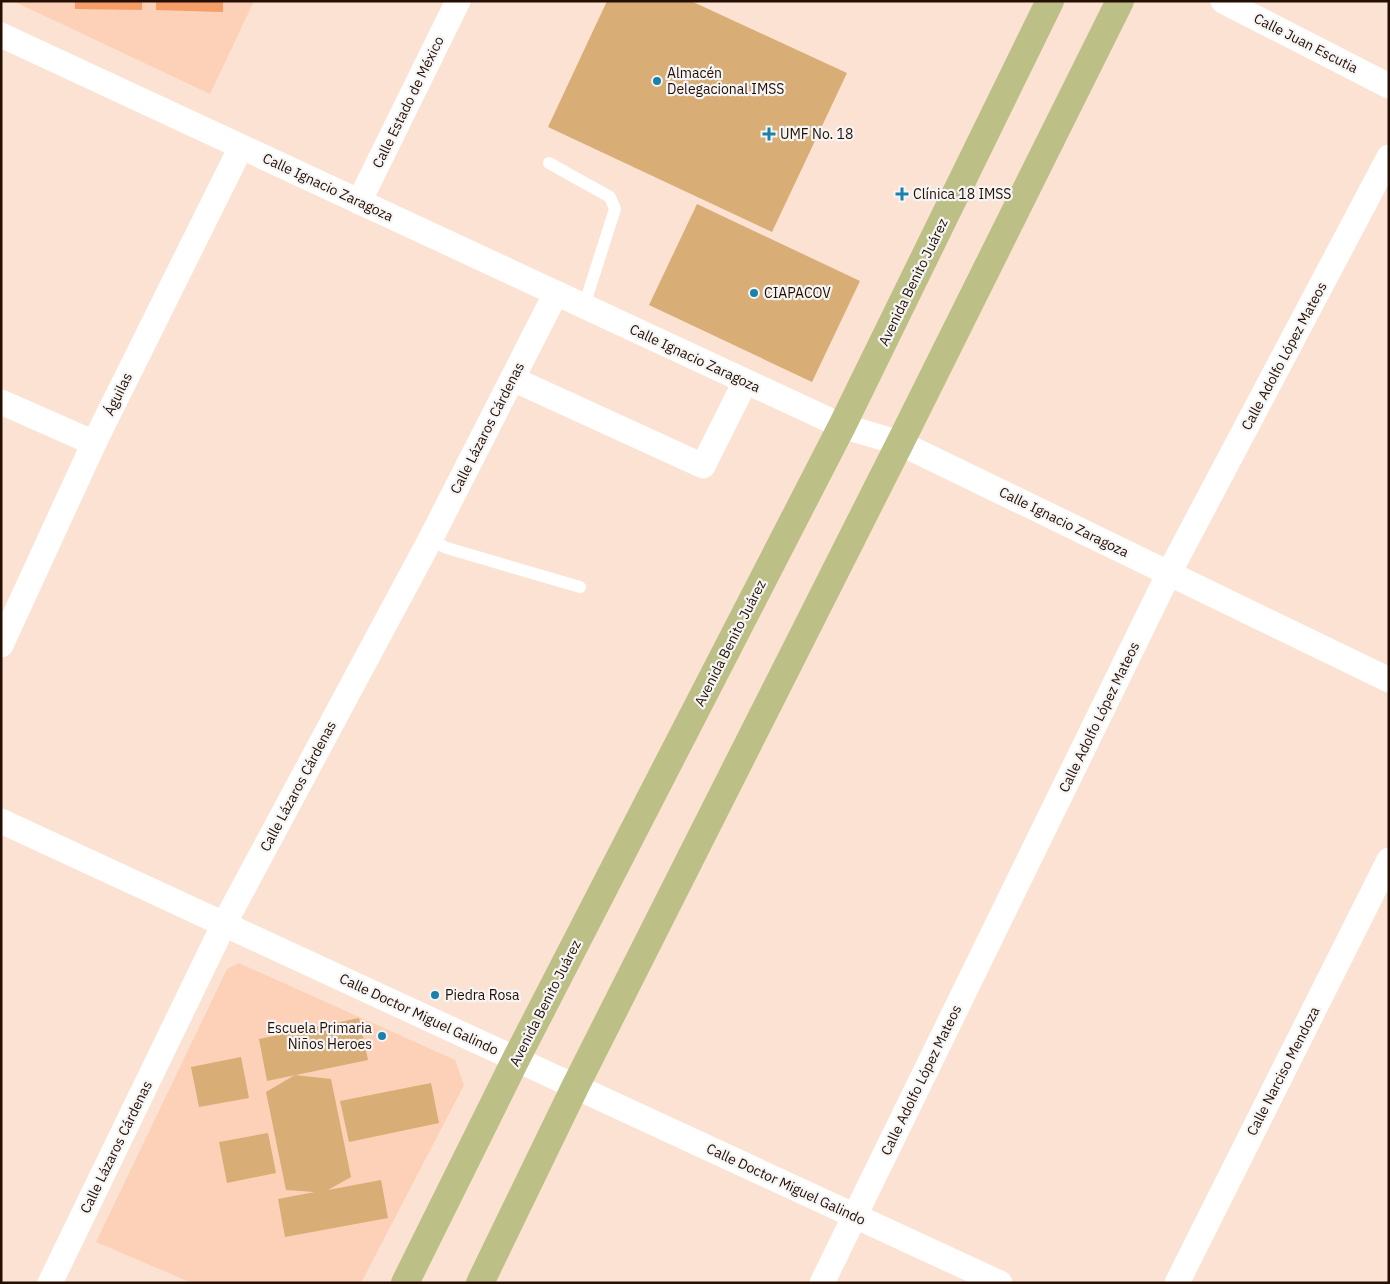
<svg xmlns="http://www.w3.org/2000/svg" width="1390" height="1284" font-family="'IBM Plex Sans',sans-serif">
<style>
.built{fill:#fcd1b7}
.green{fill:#f59e67}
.building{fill:#d9ad76}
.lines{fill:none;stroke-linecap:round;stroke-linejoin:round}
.service{stroke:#fff;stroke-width:12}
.minor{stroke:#fff;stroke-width:25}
.primary{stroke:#bdc086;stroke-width:28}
.poi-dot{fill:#1b80aa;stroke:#f5f5f5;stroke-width:2}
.labels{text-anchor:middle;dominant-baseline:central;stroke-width:4.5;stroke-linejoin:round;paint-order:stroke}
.street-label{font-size:14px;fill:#250f02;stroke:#f5f5f5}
.poi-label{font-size:14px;fill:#250f02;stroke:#f5f5f5;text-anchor:start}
</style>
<rect width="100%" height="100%" fill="#fce2d2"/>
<!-- built -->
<g class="built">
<polygon points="13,1 254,1 210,94"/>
<polygon points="239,963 455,1060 464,1085 361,1283 192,1283 96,1242 227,969"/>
</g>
<!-- green -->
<g class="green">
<polygon points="75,1 142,1 142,10 75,9"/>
<polygon points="156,1 223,1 223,12 156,10"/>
</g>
<!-- building -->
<g class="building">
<polygon points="607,1 691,1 847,73 772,232 548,127"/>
<polygon points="697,204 860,281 812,382 649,305"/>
<polygon points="359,1018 368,1060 267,1081 259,1039"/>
<polygon points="241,1057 249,1098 199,1107 191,1067"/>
<polygon points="295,1075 331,1079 351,1177 328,1190 381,1180 388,1218 285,1237 278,1199 315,1192 286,1190 266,1092"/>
<polygon points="431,1083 439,1123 349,1142 340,1101"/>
<polygon points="268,1133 276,1173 227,1183 219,1142"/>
</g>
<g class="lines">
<!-- service -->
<g class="service">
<polyline points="549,163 610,197 615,209 584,306"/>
<polyline points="430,540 447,548 580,587"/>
</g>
<!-- minor -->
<g class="minor">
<polyline points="1223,1 1389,86"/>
<polyline points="1,35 842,426 900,443 1389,680"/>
<polyline points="359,202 458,1"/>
<polyline points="513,379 703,466 745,382"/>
<polyline points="1,402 94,443"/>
<polyline points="1,645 94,443 241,147"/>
<polyline points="1,821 1000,1283"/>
<polyline points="50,1283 224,924 430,540 556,293"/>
<polyline points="822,1283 1169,573 1389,157"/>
<polyline points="1177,1283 1389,860"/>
</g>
<!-- primary -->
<g class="primary">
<polyline points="405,1283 516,1059 842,426 1050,1"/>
<polyline points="480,1283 575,1087 900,443 1120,1"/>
</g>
</g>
<!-- markers -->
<g class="poi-dot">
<circle cx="657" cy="81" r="5"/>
<path d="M766.5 126.5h5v5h5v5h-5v5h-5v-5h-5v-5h5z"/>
<path d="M899.5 186.5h5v5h5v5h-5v5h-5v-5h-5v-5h5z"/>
<circle cx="754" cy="293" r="5"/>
<circle cx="435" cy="995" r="5"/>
<circle cx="382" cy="1036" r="5"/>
</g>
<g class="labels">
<!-- street labels -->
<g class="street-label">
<text transform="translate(1306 43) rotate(27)">Calle Juan Escutia</text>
<text transform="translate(408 102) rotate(-64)">Calle Estado de México</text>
<text transform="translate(328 187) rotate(25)">Calle Ignacio Zaragoza</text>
<text transform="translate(913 282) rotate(-64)">Avenida Benito Juárez</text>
<text transform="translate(1284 356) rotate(-62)">Calle Adolfo López Mateos</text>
<text transform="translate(695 358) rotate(25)">Calle Ignacio Zaragoza</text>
<text transform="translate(118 394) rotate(-64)">Águilas</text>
<text transform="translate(487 428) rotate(-63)">Calle Lázaros Cárdenas</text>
<text transform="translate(1064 522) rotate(26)">Calle Ignacio Zaragoza</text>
<text transform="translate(730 643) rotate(-63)">Avenida Benito Juárez</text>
<text transform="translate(1099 717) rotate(-64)">Calle Adolfo López Mateos</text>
<text transform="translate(298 786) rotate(-62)">Calle Lázaros Cárdenas</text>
<text transform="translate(545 1003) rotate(-63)">Avenida Benito Juárez</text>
<text transform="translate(419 1014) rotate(25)">Calle Doctor Miguel Galindo</text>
<text transform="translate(1283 1071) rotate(-63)">Calle Narciso Mendoza</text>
<text transform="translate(921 1080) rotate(-64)">Calle Adolfo López Mateos</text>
<text transform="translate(116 1147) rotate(-64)">Calle Lázaros Cárdenas</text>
<text transform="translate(786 1184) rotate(25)">Calle Doctor Miguel Galindo</text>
</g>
<!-- poi labels -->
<g class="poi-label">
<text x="667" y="73">Almacén<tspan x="667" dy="16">Delegacional IMSS</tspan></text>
<text x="780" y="134">UMF No. 18</text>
<text x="913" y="194">Clínica 18 IMSS</text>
<text x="764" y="293">CIAPACOV</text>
<text x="445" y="995">Piedra Rosa</text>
<text x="372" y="1028" text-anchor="end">Escuela Primaria<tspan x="372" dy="16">Niños Heroes</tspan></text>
</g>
</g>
<!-- border -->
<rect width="1390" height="1284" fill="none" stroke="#250f02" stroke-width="5"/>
</svg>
